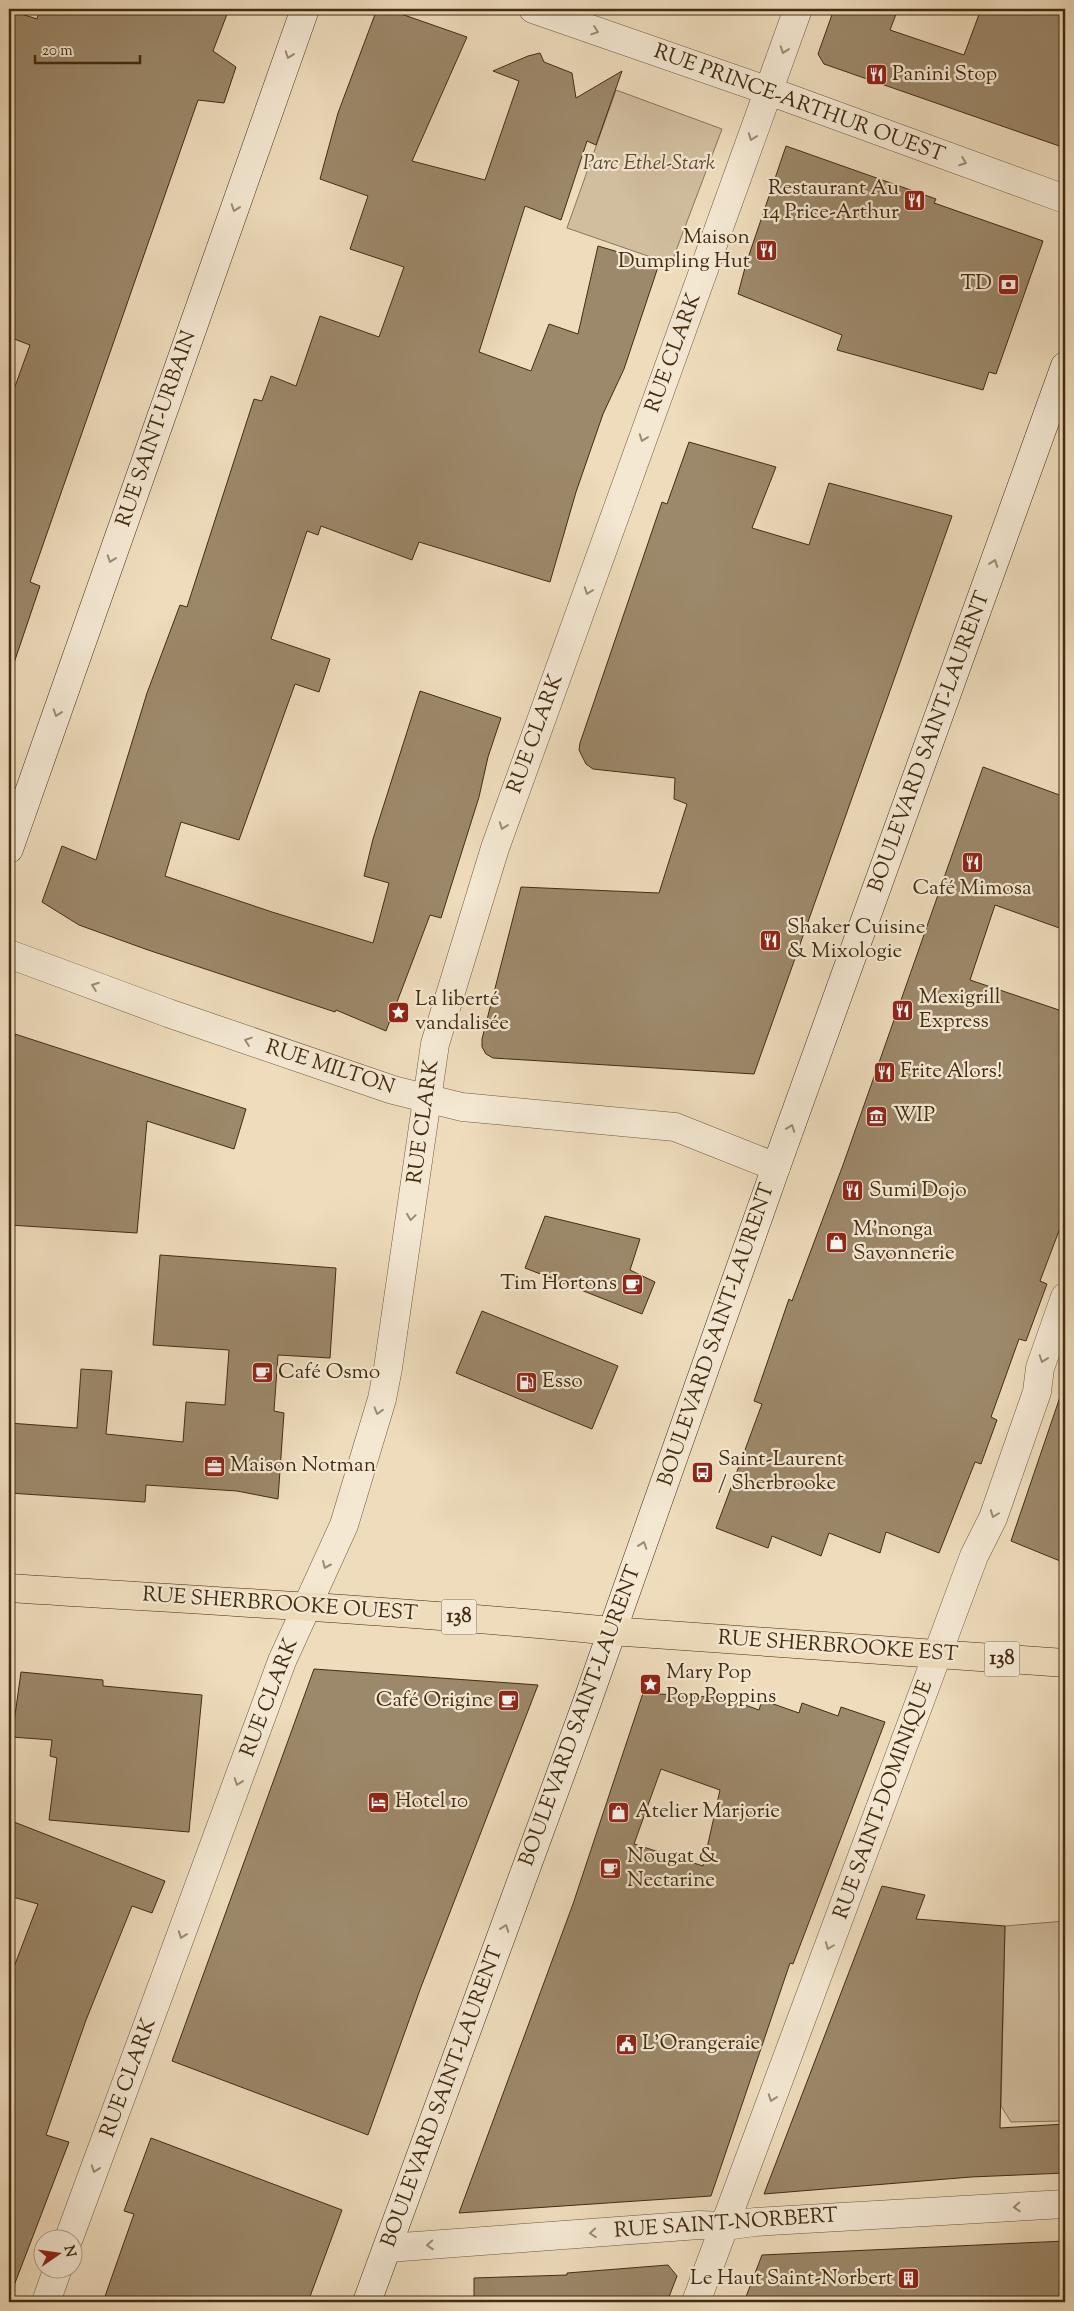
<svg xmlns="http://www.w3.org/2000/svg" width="1074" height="2311" font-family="'Sorts Mill Goudy',serif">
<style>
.green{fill:#d1be9f;stroke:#8a7558}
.building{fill:#9c886a;stroke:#432c11;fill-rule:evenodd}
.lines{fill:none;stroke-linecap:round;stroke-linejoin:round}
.minor-casing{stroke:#6e583c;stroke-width:29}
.tertiary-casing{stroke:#6e583c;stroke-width:29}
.secondary-casing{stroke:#432c11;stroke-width:29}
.primary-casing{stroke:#432c11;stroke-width:29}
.minor{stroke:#f4e8d3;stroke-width:28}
.tertiary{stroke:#f4e8d3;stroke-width:28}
.secondary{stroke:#f4e8d3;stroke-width:28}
.primary{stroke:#eedcbc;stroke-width:28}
.oneway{stroke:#9c8a72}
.labels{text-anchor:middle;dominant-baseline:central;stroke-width:4.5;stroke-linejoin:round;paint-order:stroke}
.shield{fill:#f4e8d3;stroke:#78644b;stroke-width:1}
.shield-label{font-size:20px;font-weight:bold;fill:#432c11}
.poi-label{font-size:21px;fill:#432c11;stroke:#f4e8d3;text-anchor:start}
.street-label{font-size:21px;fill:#432c11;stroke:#f4e8d3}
.park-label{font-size:21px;font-style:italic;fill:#5f492d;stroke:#f4e8d3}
</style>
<rect width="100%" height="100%" fill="#eedcbc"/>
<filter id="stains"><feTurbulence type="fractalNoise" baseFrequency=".004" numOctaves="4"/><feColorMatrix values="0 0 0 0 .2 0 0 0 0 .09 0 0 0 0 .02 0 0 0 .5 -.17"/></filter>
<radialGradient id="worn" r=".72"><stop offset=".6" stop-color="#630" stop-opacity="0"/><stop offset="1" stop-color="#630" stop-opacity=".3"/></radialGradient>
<!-- green -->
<g class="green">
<polygon points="616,90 722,129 671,264 567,228"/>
<polygon points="1065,1921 1065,2121 1011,2122 1001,2106 1005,1926"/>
</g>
<!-- building -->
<g class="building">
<polygon points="40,9 229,9 213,51 236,67 224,103 198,100 30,582 40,586 14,663 9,662 9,403 30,345 9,337 9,10 37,19"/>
<polygon points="377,9 387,9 467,37 412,161 485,180 519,81 493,71 528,56 540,53 544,62 572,73 576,98 622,71 596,145 587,141 561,220 525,206 479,352 531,371 549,324 578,334 598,246 659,264 624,369 603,414 576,492 550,582 419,542 412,560 321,526 318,535 307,531 271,639 330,659 319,692 295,684 239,840 181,822 165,876 272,912 373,943 389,883 364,876 373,839 420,691 501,718 488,757 479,797 441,918 430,915 386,1031 336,1010 335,1012 148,950 79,925 42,902 62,846 96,860 147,693 180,605 187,607 254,399 262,401 271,376 296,386 320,316 379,337 404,267 350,249 368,196 320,179 338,113"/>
<polygon points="834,9 898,9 890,30 964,55 981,9 1065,9 1065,148 824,64 818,54"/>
<polygon points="786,146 936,199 934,203 1043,241 996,374 989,372 983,390 837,350 842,335 738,294 746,264"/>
<polygon points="689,442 776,467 752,528 809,545 829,483 952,516 754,1074 493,1058 486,1054 482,1047 482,1039 521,887 659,893 687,804 674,799 675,778 593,769 586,764 579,750 580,743 662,502 667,504"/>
<polygon points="983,767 1065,797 1065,930 995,905 970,980 1065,1012 1065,1215 1040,1281 1047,1284 1026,1341 1019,1339 991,1417 997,1420 981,1464 975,1462 939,1553 886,1532 880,1553 829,1533 821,1556 772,1536 768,1548 716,1528 762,1404 754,1401 789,1299 792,1301 843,1165"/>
<polygon points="15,1034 246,1109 234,1149 147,1121 137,1233 9,1225 9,1035 15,1037"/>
<polygon points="545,1216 640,1239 630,1270 655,1282 642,1314 525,1268"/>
<polygon points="160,1255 336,1268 330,1358 278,1355 274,1411 284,1413 278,1499 237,1491 146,1485 145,1502 9,1493 9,1423 77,1428 81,1369 112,1371 106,1434 183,1442 186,1402 225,1405 229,1350 153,1345"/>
<polygon points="482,1311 618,1366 592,1429 456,1373"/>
<polygon points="1060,1397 1065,1398 1065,1563 1011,1541"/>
<polygon points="314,1669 538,1685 421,1987 368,2135 172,2061"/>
<polygon points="21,1672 103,1680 103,1686 202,1695 189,1832 49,1820 57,1758 50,1756 52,1740 12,1737"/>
<path d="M643,1693l83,5 33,12 3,-10 37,13 3,-10 36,13 3,-9 44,15 -92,242 -3,-1 -79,233 -252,17 114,-309zM661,1769l59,21 -17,76 -69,-22z"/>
<polygon points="9,1820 165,1881 152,1913 132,1906 86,2020 46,2135 69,2142 10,2296 9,1980 38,1904 9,1896"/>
<polygon points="882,1886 925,1895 916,1919 1005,1926 1000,2128 1065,2124 1065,2173 971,2177 764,2194"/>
<polygon points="151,2138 342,2210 308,2302 103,2302 134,2214 124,2211"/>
<polygon points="1065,2241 1065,2302 744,2302 762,2255"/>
<polygon points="668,2265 677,2276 667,2302 474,2302 474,2278 567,2275 567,2273"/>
</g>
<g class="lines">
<defs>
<g id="minor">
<polyline points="9,954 168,1013 393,1090 462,1107 675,1127 776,1167"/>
<polyline points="69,2238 282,1661 344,1525 382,1399 388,1368 435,1044 495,848 798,9"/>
<polyline points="388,2248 699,2225 725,2226 755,2222 1065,2204"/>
<polyline points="46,2302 58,2268"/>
<polyline points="696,2302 974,1556 993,1518 1037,1392 1040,1368 1065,1297"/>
</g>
<polyline id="tertiary" points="533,9 769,91 1065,199"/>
<g id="secondary">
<polyline points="9,849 305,9"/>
<polyline points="367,2302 586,1705 776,1167 1065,366"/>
</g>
<path id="primary" d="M9,1588c201,13 402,23 602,43l454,32"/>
</defs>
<!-- minor casing -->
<use href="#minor" class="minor-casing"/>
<!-- tertiary casing -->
<use href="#tertiary" class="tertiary-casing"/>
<!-- secondary casing -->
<use href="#secondary" class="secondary-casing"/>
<!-- primary casing -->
<use href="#primary" class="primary-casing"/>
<!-- minor -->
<use href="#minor" class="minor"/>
<!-- tertiary -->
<use href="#tertiary" class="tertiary"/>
<!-- secondary -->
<use href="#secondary" class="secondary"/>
<!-- primary -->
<use href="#primary" class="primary"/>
</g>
<!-- one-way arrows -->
<defs><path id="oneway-chevron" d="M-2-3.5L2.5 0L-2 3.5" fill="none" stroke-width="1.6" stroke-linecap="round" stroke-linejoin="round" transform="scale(1.25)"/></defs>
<g class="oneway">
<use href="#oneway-chevron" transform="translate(595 31) rotate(19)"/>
<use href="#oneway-chevron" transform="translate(784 50) rotate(109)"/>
<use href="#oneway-chevron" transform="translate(289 55) rotate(109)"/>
<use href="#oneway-chevron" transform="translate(752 137) rotate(110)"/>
<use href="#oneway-chevron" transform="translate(963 162) rotate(20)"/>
<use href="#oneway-chevron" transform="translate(235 208) rotate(109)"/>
<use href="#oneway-chevron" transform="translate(643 438) rotate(110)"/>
<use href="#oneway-chevron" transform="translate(111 559) rotate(109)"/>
<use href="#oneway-chevron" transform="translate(994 563) rotate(-70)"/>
<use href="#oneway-chevron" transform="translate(588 591) rotate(110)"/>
<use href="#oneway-chevron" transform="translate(57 713) rotate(109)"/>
<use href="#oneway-chevron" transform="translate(503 826) rotate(110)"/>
<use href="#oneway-chevron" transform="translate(95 986) rotate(-160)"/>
<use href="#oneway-chevron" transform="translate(248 1041) rotate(-161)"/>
<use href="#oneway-chevron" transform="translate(791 1128) rotate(-70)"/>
<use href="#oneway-chevron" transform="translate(411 1217) rotate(98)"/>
<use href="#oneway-chevron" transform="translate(1043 1359) rotate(109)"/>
<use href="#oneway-chevron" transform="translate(378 1411) rotate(107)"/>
<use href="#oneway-chevron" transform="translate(994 1514) rotate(111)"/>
<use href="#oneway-chevron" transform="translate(643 1545) rotate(-71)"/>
<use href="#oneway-chevron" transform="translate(326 1565) rotate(114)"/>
<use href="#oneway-chevron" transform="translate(238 1782) rotate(110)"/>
<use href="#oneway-chevron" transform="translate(505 1928) rotate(-70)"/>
<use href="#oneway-chevron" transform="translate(182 1935) rotate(110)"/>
<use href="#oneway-chevron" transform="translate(829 1946) rotate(111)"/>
<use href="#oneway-chevron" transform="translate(772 2098) rotate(110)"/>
<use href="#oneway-chevron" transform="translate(95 2169) rotate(110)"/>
<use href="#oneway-chevron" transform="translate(1017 2207) rotate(177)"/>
<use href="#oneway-chevron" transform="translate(593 2233) rotate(176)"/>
<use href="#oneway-chevron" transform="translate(430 2245) rotate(176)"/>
</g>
<!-- icons -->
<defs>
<symbol id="restaurant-square" viewBox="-11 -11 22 22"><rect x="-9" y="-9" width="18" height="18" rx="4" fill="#8f2418" stroke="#f4e8d3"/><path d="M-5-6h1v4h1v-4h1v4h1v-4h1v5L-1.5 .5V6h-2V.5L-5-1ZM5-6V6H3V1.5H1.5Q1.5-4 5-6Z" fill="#fff"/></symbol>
<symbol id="bank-square" viewBox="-11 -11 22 22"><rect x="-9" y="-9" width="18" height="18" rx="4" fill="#8f2418" stroke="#f4e8d3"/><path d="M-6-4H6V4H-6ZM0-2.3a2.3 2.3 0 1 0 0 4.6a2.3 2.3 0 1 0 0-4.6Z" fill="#fff"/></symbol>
<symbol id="sight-square" viewBox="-11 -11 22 22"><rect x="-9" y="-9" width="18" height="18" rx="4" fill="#8f2418" stroke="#f4e8d3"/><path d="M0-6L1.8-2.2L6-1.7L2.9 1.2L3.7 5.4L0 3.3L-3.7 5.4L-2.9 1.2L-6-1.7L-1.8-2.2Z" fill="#fff"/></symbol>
<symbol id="museum-square" viewBox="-11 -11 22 22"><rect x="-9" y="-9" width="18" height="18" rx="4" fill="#8f2418" stroke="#f4e8d3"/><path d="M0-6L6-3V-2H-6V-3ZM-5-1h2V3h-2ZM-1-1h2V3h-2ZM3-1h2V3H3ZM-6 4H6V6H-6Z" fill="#fff"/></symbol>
<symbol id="shop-square" viewBox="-11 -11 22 22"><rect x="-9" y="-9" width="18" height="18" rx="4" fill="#8f2418" stroke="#f4e8d3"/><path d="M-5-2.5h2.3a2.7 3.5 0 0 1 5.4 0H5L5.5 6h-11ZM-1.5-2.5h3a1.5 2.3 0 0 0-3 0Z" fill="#fff"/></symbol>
<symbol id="cafe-square" viewBox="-11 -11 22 22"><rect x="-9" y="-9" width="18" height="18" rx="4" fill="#8f2418" stroke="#f4e8d3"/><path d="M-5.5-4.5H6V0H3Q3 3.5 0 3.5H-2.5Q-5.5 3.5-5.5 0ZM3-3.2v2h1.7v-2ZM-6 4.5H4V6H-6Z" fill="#fff"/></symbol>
<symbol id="fuel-square" viewBox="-11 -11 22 22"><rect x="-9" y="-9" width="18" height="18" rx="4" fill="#8f2418" stroke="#f4e8d3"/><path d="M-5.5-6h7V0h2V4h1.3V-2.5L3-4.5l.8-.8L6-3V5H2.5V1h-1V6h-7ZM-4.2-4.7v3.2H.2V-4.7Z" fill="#fff"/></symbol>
<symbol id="office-square" viewBox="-11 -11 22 22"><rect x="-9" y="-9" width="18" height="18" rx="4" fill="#8f2418" stroke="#f4e8d3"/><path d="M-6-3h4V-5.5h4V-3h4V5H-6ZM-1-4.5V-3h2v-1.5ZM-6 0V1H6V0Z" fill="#fff"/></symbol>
<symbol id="bus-square" viewBox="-11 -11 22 22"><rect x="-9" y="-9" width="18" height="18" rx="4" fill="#8f2418" stroke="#f4e8d3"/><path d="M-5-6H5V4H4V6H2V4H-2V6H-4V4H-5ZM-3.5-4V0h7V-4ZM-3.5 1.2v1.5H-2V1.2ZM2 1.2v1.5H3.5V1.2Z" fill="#fff"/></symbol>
<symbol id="hotel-square" viewBox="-11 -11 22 22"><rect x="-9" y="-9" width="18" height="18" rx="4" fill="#8f2418" stroke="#f4e8d3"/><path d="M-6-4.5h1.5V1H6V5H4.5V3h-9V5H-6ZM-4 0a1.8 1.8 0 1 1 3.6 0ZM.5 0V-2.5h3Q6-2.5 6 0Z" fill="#fff"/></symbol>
<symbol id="civic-square" viewBox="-11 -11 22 22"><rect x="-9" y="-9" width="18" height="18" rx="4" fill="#8f2418" stroke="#f4e8d3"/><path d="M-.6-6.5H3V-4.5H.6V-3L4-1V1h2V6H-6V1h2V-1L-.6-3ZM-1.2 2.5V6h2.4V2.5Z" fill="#fff"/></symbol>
<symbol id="building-square" viewBox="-11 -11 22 22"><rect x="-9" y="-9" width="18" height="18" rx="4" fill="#8f2418" stroke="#f4e8d3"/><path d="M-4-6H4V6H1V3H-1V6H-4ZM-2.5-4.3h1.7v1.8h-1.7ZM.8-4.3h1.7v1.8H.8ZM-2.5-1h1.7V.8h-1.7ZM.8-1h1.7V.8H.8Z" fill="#fff"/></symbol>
</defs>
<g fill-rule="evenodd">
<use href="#restaurant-square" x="864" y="62" width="25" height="25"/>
<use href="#restaurant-square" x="902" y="188" width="25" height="25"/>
<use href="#restaurant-square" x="754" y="238" width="25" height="25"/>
<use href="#bank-square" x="996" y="272" width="25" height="25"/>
<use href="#restaurant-square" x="960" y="850" width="25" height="25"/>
<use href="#restaurant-square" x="758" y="928" width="25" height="25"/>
<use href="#restaurant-square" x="890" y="998" width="25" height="25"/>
<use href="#sight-square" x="386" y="1000" width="25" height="25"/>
<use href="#restaurant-square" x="872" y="1060" width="25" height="25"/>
<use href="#museum-square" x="864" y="1104" width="25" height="25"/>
<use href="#restaurant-square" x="840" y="1178" width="25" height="25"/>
<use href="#shop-square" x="824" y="1230" width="25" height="25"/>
<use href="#cafe-square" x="620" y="1272" width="25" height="25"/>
<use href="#cafe-square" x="250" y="1360" width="25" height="25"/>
<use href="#fuel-square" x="514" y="1370" width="25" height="25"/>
<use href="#office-square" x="202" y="1454" width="25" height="25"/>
<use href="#bus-square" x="690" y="1460" width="25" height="25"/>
<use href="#sight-square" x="638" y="1672" width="25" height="25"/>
<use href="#cafe-square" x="496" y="1688" width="25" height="25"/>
<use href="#hotel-square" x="366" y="1790" width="25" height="25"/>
<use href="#shop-square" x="606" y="1800" width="25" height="25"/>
<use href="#cafe-square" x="598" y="1856" width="25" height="25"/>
<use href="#civic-square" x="614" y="2032" width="25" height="25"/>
<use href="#building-square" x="896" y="2266" width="25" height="25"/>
</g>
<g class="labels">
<!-- shield labels -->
<g class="shield">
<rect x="441.5" y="1599.5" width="35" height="35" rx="4"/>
<rect x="984.5" y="1641.5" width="35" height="35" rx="4"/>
</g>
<g class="shield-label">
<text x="459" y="1617">138</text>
<text x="1002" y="1659">138</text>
</g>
<!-- poi labels -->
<g class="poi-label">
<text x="892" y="75">Panini Stop</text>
<text x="899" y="189" text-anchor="end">Restaurant Au<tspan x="899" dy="24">14 Price-Arthur</tspan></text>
<text x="750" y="238" text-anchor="end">Maison<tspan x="750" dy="24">Dumpling Hut</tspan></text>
<text x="992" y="284" text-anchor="end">TD</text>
<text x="972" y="889" text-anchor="middle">Café Mimosa</text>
<text x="787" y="928">Shaker Cuisine<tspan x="787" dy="24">&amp; Mixologie</tspan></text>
<text x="919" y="998">Mexigrill<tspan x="919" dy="24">Express</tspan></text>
<text x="415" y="1000">La liberté<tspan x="415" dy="24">vandalisée</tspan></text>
<text x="900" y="1072">Frite Alors!</text>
<text x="893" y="1116">WIP</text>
<text x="869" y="1191">Sumi Dojo</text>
<text x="853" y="1230">M'nonga<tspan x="853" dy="24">Savonnerie</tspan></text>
<text x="617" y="1284" text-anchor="end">Tim Hortons</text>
<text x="278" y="1373">Café Osmo</text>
<text x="542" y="1382">Esso</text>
<text x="718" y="1460">Saint-Laurent<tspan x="718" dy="24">/ Sherbrooke</tspan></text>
<text x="230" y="1466">Maison Notman</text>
<text x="666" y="1673">Mary Pop<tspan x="666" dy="24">Pop Poppins</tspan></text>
<text x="493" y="1701" text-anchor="end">Café Origine</text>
<text x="395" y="1802">Hotel 10</text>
<text x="635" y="1812">Atelier Marjorie</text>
<text x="627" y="1857">Nougat &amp;<tspan x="627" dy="24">Nectarine</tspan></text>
<text x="642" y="2044">L’Orangeraie</text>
<text x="893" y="2279" text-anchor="end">Le Haut Saint-Norbert</text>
</g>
<!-- street labels -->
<g class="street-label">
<text transform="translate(799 104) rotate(20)">RUE PRINCE-ARTHUR OUEST</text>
<text transform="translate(674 353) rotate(-70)">RUE CLARK</text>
<text transform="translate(157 429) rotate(-71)">RUE SAINT-URBAIN</text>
<text transform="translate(536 734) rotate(-70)">RUE CLARK</text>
<text transform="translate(930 742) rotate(-70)">BOULEVARD SAINT-LAURENT</text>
<text transform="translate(330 1068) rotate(18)">RUE MILTON</text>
<text transform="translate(424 1122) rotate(-82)">RUE CLARK</text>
<text transform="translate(717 1335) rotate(-71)">BOULEVARD SAINT-LAURENT</text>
<text transform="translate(280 1605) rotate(4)">RUE SHERBROOKE OUEST</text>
<text transform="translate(838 1647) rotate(4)">RUE SHERBROOKE EST</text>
<text transform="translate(270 1698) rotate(-69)">RUE CLARK</text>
<text transform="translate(581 1716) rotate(-70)">BOULEVARD SAINT-LAURENT</text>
<text transform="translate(884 1800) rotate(-70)">RUE SAINT-DOMINIQUE</text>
<text transform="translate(129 2078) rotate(-70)">RUE CLARK</text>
<text transform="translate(443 2097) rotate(-70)">BOULEVARD SAINT-LAURENT</text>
<text transform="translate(726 2224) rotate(-4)">RUE SAINT-NORBERT</text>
</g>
<!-- park labels -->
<g class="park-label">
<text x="649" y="164">Parc Ethel-Stark</text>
</g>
</g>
<!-- margin -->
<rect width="1074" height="2311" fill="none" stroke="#eedcbc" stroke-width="30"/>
<rect x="10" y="10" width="1054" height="2291" fill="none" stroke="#432c11" stroke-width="2.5"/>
<rect x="15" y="15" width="1044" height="2281" fill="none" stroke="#432c11"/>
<!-- north arrow -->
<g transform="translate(58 2254) rotate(77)"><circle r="24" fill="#f4e8d3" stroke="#ad9d85"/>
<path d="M0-4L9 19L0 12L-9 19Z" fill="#8f2418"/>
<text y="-8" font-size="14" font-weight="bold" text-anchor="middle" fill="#432c11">N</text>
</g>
<!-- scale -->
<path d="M35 55v8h105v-8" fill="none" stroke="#432c11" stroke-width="2.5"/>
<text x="42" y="55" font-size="15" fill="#432c11" stroke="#f4e8d3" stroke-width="4" paint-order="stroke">20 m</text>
<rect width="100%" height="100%" filter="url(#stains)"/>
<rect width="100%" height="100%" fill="url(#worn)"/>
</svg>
